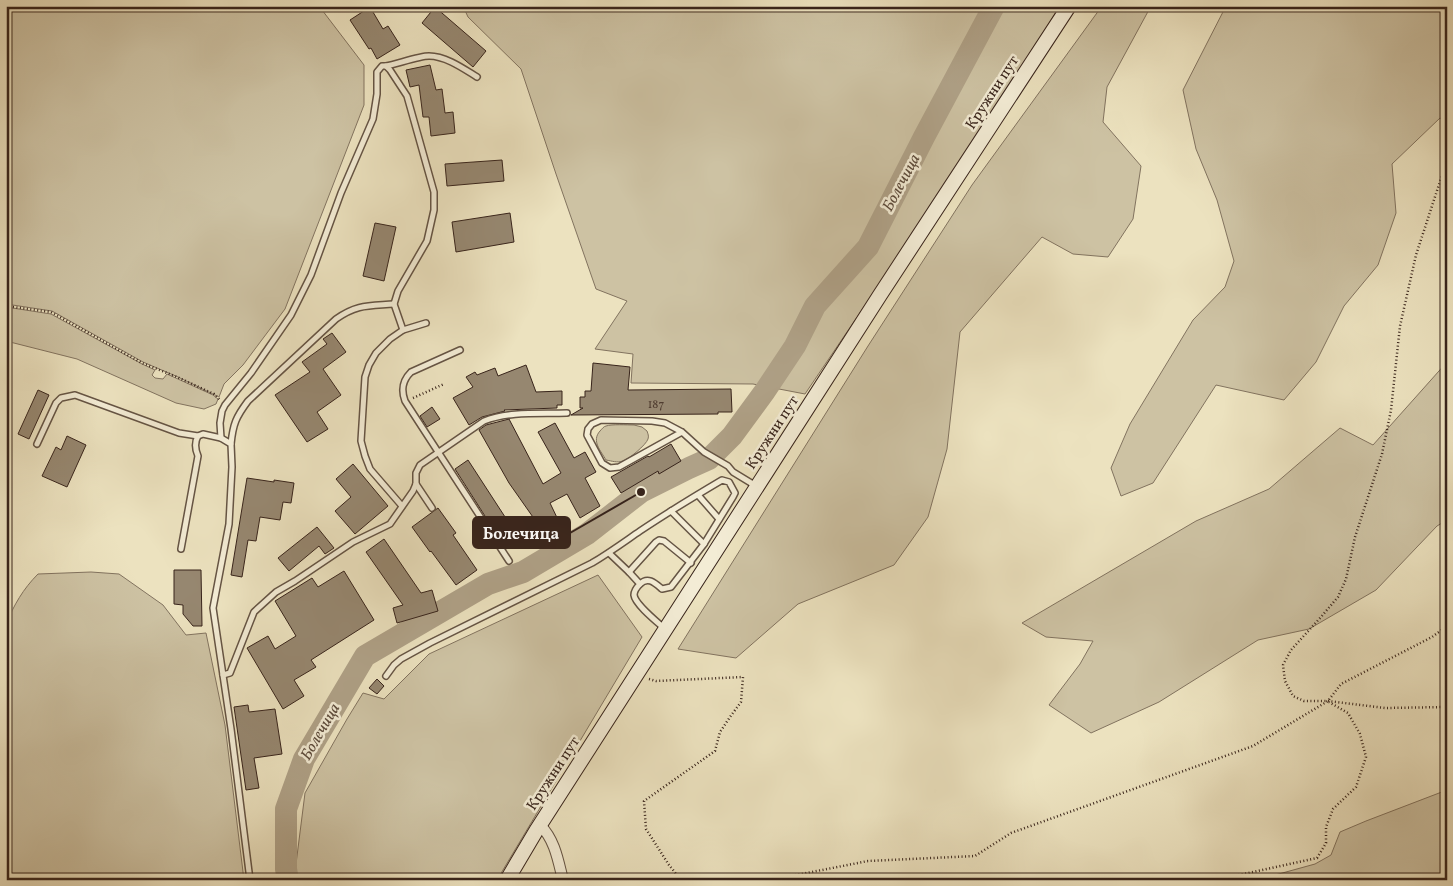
<svg xmlns="http://www.w3.org/2000/svg" width="1453" height="886" font-family="Vollkorn,serif">
<style>
.green{fill:#cdc2a3;stroke:#82735f}
.lines{fill:none;stroke-linecap:round;stroke-linejoin:round}
.river{stroke:#afa187;stroke-width:22}
.building{fill:#968770;stroke:#38241b}
.lane-casing{stroke:#655444;stroke-width:8}
.street-casing{stroke:#655444;stroke-width:12}
.secondary-casing{stroke:#38241b;stroke-width:16}
.path{stroke:#38241b;stroke-width:2.5;stroke-dasharray:1 2.5;stroke-linecap:butt}
.lane{stroke:#f3ecd5;stroke-width:5}
.street{stroke:#f3ecd5;stroke-width:10}
.secondary{stroke:#f3ecd5;stroke-width:14}
.labels{text-anchor:middle;dominant-baseline:central;stroke-width:5;stroke-linejoin:round;paint-order:stroke}
.number-label{font-size:12px;fill:#503d30}
.street-label{font-size:15px;fill:#38241b;stroke:#f3ecd5}
.water-label{font-size:16px;font-style:italic;fill:#5c4a3b;stroke:#f3ecd5}
.leader{fill:none;stroke:#38241b;stroke-width:2}
.callout-dot{fill:#38241b;stroke:#f3ecd5;stroke-width:2}
.callout{fill:#38241b;stroke:#38241b;stroke-width:2}
.callout-label{font-size:16px;text-anchor:middle;font-weight:bold;fill:#fff}
</style>
<rect width="100%" height="100%" fill="#ece2bf"/>
<filter id="stains"><feTurbulence type="fractalNoise" baseFrequency=".004" numOctaves="4"/><feColorMatrix values="0 0 0 0 .2 0 0 0 0 .09 0 0 0 0 .02 0 0 0 .5 -.17"/></filter>
<radialGradient id="worn" r=".72"><stop offset=".6" stop-color="#630" stop-opacity="0"/><stop offset="1" stop-color="#630" stop-opacity=".3"/></radialGradient>
<!-- green -->
<g class="green">
<polygon points="6,6 319,6 364,65 364,105 285,309 243,365 224,384 219,397 178,377 143,362 52,311 6,304"/>
<polygon points="463,6 1060,6 937,199 805,394 753,384 631,383 633,354 595,349 627,301 596,289 556,174 521,69 468,17"/>
<polygon points="1102,6 1151,6 1107,87 1103,122 1141,166 1133,219 1108,257 1073,254 1042,237 960,332 947,449 928,517 894,565 798,604 736,658 678,649 868,346 972,185"/>
<polygon points="1226,6 1447,6 1447,121 1440,118 1392,164 1396,213 1378,265 1344,306 1316,362 1284,400 1216,385 1153,483 1121,496 1111,468 1130,424 1193,320 1225,287 1234,261 1217,200 1196,149 1183,90"/>
<polygon points="6,307 51,314 142,364 155,370 152,375 155,378 163,379 167,374 213,395 218,399 216,404 204,409 176,403 77,359 6,341"/>
<polygon points="1447,362 1447,520 1437,526 1376,590 1309,629 1258,640 1159,702 1091,733 1049,705 1080,664 1093,641 1046,637 1022,623 1196,521 1269,489 1340,428 1373,445"/>
<path d="M634,425l8,2 5,4c1,3 2,5 1,8 -2,6 -19,20 -25,22 -6,2 -11,0 -17,-1 -5,-9 -15,-19 -6,-29 1,-1 4,-5 6,-5 6,-2 21,-1 28,-1z"/>
<path d="M91,572l28,2 44,31 23,30 20,-2 19,92 19,155h-238v-256c8,-19 17,-35 32,-50z"/>
<polygon points="598,575 642,637 497,880 297,880 296,864 305,793 347,719 363,693 384,699 429,654"/>
<polygon points="1447,790 1447,880 1257,880 1315,864 1331,855 1340,832 1366,821"/>
</g>
<g class="lines">
<!-- river -->
<polyline class="river" points="288,880 286,869 286,809 304,759 365,656 488,584 523,572 587,534 641,492 689,468 709,459 732,436 765,391 795,346 815,306 868,247 924,137 994,6"/>
</g>
<!-- building -->
<g class="building">
<polygon points="370,7 383,29 388,26 400,45 377,59 371,48 369,49 350,20"/>
<polygon points="435,7 486,51 473,67 422,23"/>
<polygon points="430,65 436,90 442,89 445,113 453,112 455,133 431,136 429,117 423,117 419,85 410,87 406,70"/>
<polygon points="502,160 504,181 447,186 445,164"/>
<polygon points="510,213 514,242 456,252 452,222"/>
<polygon points="375,223 396,227 384,281 363,276"/>
<polygon points="332,333 346,352 323,369 341,395 317,412 328,429 307,442 275,395 310,372 302,362 327,344 323,339"/>
<polygon points="593,363 630,367 628,390 731,389 732,412 718,412 718,414 571,415 583,408 580,408 580,397 585,397 585,391 591,391"/>
<polygon points="526,365 536,392 562,391 562,405 557,405 557,408 504,410 505,411 482,417 469,425 453,398 473,387 466,377 475,372 477,375 495,368 498,376"/>
<polygon points="38,390 49,395 29,439 18,434"/>
<polygon points="432,407 440,419 427,427 420,416"/>
<polygon points="509,419 543,484 561,473 538,432 555,423 574,458 585,452 596,472 585,478 600,506 580,518 567,494 550,503 561,526 543,535 535,520 509,483 479,430 486,425"/>
<polygon points="67,436 86,445 67,487 42,476 56,447 61,450"/>
<polygon points="671,444 681,461 659,474 658,471 621,493 611,477 648,456 649,457"/>
<polygon points="468,460 520,540 506,549 455,469"/>
<polygon points="353,464 388,506 355,534 335,511 351,497 336,479"/>
<polygon points="247,478 274,482 274,480 294,483 291,503 283,502 280,520 260,517 256,541 248,540 242,577 231,575"/>
<polygon points="438,508 456,533 453,535 477,570 456,585 431,551 430,552 412,527"/>
<polygon points="317,527 334,548 325,554 319,546 289,571 278,558"/>
<polygon points="384,539 421,593 432,590 438,611 397,623 393,608 403,605 366,552"/>
<polygon points="174,570 201,570 202,626 193,626 183,614 183,605 174,604"/>
<polygon points="344,571 374,620 311,660 316,667 294,680 304,696 283,709 247,648 268,636 275,649 296,636 275,601 312,578 318,587"/>
<polygon points="377,679 384,686 377,694 369,688"/>
<polygon points="248,705 249,712 275,709 282,754 254,758 259,788 246,790 234,707"/>
</g>
<g class="lines">
<defs>
<g id="lane">
<path d="M386,66c11,-2 33,-10 43,-10 17,0 35,13 48,21"/>
<path d="M460,350l-49,22c-9,9 -10,18 -6,29l104,160"/>
<polyline points="682,432 619,467 610,468 602,463 587,435 588,429 592,424 601,420 652,421 665,423 682,432 704,452 728,466 733,472 756,486"/>
<polyline points="37,444 56,403 61,398 75,395 179,433 198,436"/>
<path d="M231,444c2,-20 5,-27 17,-43l88,-82c21,-15 33,-13 58,-15"/>
<polyline points="416,484 432,508"/>
<polyline points="698,495 719,519"/>
<polyline points="402,506 370,469 365,456 361,441 365,377 369,365 376,353 390,339 403,330 426,323"/>
<polyline points="671,511 704,544"/>
<path d="M181,549l17,-93c-3,-7 -4,-13 0,-20l5,-2 18,4"/>
<polyline points="609,553 629,572 656,542 659,540 664,541 691,563"/>
<path d="M629,572l11,12c-3,3 -6,6 -6,11 1,9 22,26 30,33"/>
<path d="M223,675l7,-2 24,-61 22,-20 19,-11 58,-39 37,-18 23,-33 3,-7v-11l4,-8 64,-44c26,-10 56,-7 83,-8"/>
<path d="M386,676l8,-11 7,-6 29,-16 162,-80c17,-10 32,-21 48,-32 27,-18 55,-35 82,-51l7,2 6,11 -2,4 -29,47 -33,43 -9,2c-7,-6 -14,-13 -22,-5"/>
<polyline points="250,880 231,729 213,608 229,524 232,467 231,444 221,438 220,423 222,411 225,405 251,373 291,315 311,275 341,193 373,119 377,94 377,72 382,66 386,66 390,70 407,96 434,192 434,210 427,241 398,291 394,304 403,330"/>
</g>
<path id="street" d="M540,825c15,15 18,35 23,55"/>
<polyline id="secondary" points="507,880 536,831 880,295 1069,6"/>
</defs>
<!-- lane casing -->
<use href="#lane" class="lane-casing"/>
<!-- street casing -->
<use href="#street" class="street-casing"/>
<!-- secondary casing -->
<use href="#secondary" class="secondary-casing"/>
<!-- path -->
<g class="path">
<polyline points="1447,160 1416,255 1400,326 1391,410 1382,454 1355,537 1346,579 1338,597 1321,617 1291,650 1283,665 1285,681 1293,696 1304,701 1328,701 1385,708 1447,707"/>
<polyline points="6,306 51,312 142,363 177,377 214,394 220,400"/>
<polyline points="413,398 444,384"/>
<polyline points="649,679 656,681 743,677 741,702 730,717 720,732 715,751 644,801 646,829 669,865 681,880"/>
<polyline points="771,880 868,861 975,856 1011,833 1253,746 1328,701 1341,684 1432,637 1447,626"/>
<polyline points="1229,880 1239,875 1317,858 1326,843 1326,827 1333,809 1356,787 1366,757 1360,734 1348,713 1329,702"/>
</g>
<!-- lane -->
<use href="#lane" class="lane"/>
<!-- street -->
<use href="#street" class="street"/>
<!-- secondary -->
<use href="#secondary" class="secondary"/>
</g>
<g class="labels">
<!-- number labels -->
<g class="number-label">
<text x="656" y="405">187</text>
</g>
<!-- street labels -->
<g class="street-label">
<text transform="translate(993 93) rotate(-57)">Кружни пут</text>
<text transform="translate(773 433) rotate(-57)">Кружни пут</text>
<text transform="translate(554 774) rotate(-57)">Кружни пут</text>
</g>
<!-- water labels -->
<g class="water-label">
<text transform="translate(902 183) rotate(-62)">Болечица</text>
<text transform="translate(321 732) rotate(-60)">Болечица</text>
</g>
</g>
<!-- callouts -->
<path class="leader" d="M641 492L570 533"/>
<circle class="callout-dot" cx="641" cy="492" r="5"/>
<rect class="callout" x="473" y="517" width="97" height="31" rx="5"/>
<g class="callout-label">
<text x="521" y="539">Болечица</text>
</g>
<!-- margin -->
<rect width="1453" height="886" fill="none" stroke="#ece2bf" stroke-width="25"/>
<rect x="8" y="8" width="1438" height="871" fill="none" stroke="#38241b" stroke-width="2.5"/>
<rect x="12" y="12" width="1428" height="861" fill="none" stroke="#38241b"/>
<rect width="100%" height="100%" filter="url(#stains)"/>
<rect width="100%" height="100%" fill="url(#worn)"/>
</svg>
